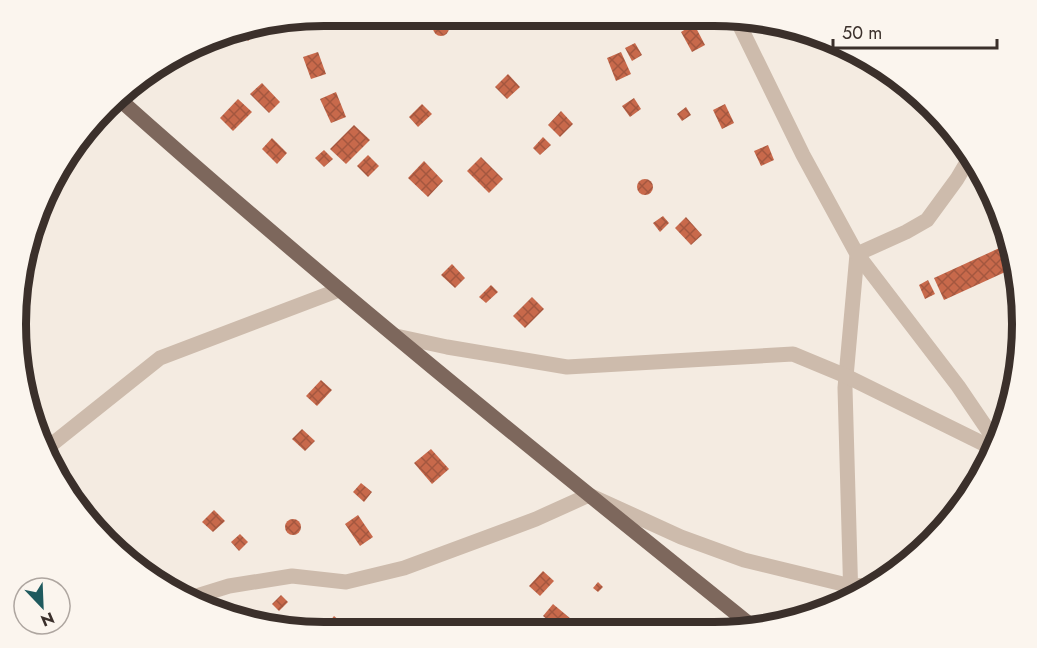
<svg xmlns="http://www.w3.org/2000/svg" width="1037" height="648" font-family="Jost,sans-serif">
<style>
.building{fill:url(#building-cross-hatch)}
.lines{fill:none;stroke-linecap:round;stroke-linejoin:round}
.street{stroke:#cdbbac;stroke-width:15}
.primary{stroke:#7d675c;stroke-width:15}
.rim{fill:none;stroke:#3b302b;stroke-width:8}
</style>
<defs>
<pattern id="building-cross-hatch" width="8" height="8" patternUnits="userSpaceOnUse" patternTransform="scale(1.5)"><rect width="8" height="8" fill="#c8694b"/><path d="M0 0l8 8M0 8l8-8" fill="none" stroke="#a4573f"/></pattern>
</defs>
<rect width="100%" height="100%" fill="#f4ebe1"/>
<!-- building -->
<g class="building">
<polygon points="617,17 633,17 632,19 627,23 620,22"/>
<circle cx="441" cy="28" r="8"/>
<polygon points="266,24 248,41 238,29 246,28"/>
<polygon points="694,24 705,45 692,52 681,32"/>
<polygon points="635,43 642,55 632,61 625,48"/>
<polygon points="193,47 182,59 178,55"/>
<polygon points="318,52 326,74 311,79 303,57"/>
<polygon points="621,52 631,74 616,81 607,58"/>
<polygon points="508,74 520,87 507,99 495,87"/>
<polygon points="262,83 280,102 269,113 250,94"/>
<polygon points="336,92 346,117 331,123 320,99"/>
<polygon points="634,98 641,109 630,117 622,106"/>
<polygon points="238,99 252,112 233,131 220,118"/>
<polygon points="422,104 432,114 418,127 409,117"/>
<polygon points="725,104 734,123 722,129 713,110"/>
<polygon points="686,107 691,115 682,121 677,114"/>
<polygon points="561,111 573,124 560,137 548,125"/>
<polygon points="354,125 370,140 346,164 330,149"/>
<polygon points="543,137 551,145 540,155 533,148"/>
<polygon points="272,138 287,153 277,164 262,149"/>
<polygon points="768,145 774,160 761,166 754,151"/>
<polygon points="324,150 333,159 324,167 315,158"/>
<polygon points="368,155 379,166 368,177 357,166"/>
<polygon points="481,157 503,179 489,193 467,171"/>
<polygon points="424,161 443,181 428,197 408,178"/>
<circle cx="645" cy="187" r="8"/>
<polygon points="663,216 669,223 660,232 653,223"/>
<polygon points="686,217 702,235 691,245 675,228"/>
<polygon points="1006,245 1014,268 944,300 934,278"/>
<polygon points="452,264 465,278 455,288 441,275"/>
<polygon points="928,280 935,294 925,299 919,285"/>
<polygon points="491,285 498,292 486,303 479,297"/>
<polygon points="532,297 544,309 525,328 513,316"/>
<polygon points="321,380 332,390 317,406 306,396"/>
<polygon points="302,429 315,441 305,451 292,439"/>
<polygon points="431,449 449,469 432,484 414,463"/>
<polygon points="361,483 372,492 364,502 353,492"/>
<polygon points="214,510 225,521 213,532 202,522"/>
<polygon points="358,515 373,537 360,546 345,524"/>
<circle cx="293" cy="527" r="8"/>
<polygon points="240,534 248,542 239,551 231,542"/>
<polygon points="543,571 554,581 540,596 529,586"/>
<polygon points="598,582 603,587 598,592 593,588"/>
<polygon points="281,595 288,602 279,611 272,604"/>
<polygon points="553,604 571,619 561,631 543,616"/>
<polygon points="334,616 352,631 329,631 325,627"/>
<polygon points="496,618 505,626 500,631 484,631"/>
</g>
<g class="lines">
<!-- street -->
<g class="street">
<polyline points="736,18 803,155 857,254 845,388 851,601"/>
<polyline points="970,157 957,179 927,220 906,232 857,254 958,386 994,439"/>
<polyline points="396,336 447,347 567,367 793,354 846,376 990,447"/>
<polyline points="46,449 160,358 339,290"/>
<polyline points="187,599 229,586 292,576 346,582 404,568 536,519 589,495 681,537 744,560 851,586 874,585"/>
</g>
<!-- primary -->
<path class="primary" d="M119,99c205,183 420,356 634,528"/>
</g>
<!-- crop -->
<path d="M0 0H1037V648H0ZM324 26H714A298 298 0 0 1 1012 324V324A298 298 0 0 1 714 622H324A298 298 0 0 1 26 324V324A298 298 0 0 1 324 26Z" fill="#fbf5ee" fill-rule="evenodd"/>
<path class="rim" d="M324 26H714A298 298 0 0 1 1012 324V324A298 298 0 0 1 714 622H324A298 298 0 0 1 26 324V324A298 298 0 0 1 324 26Z"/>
<!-- north arrow -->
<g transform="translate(42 606) rotate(157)"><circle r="28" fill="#fbf5ee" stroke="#aea6a0" stroke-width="1.5"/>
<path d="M0-4.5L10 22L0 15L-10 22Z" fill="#1f5a5e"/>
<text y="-9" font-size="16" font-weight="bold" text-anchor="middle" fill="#3b302b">N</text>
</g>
<!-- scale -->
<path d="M833 39v9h164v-9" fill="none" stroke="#3b302b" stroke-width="3"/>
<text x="842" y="39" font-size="18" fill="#3b302b" stroke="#fbf5ee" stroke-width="4.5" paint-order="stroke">50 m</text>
</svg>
